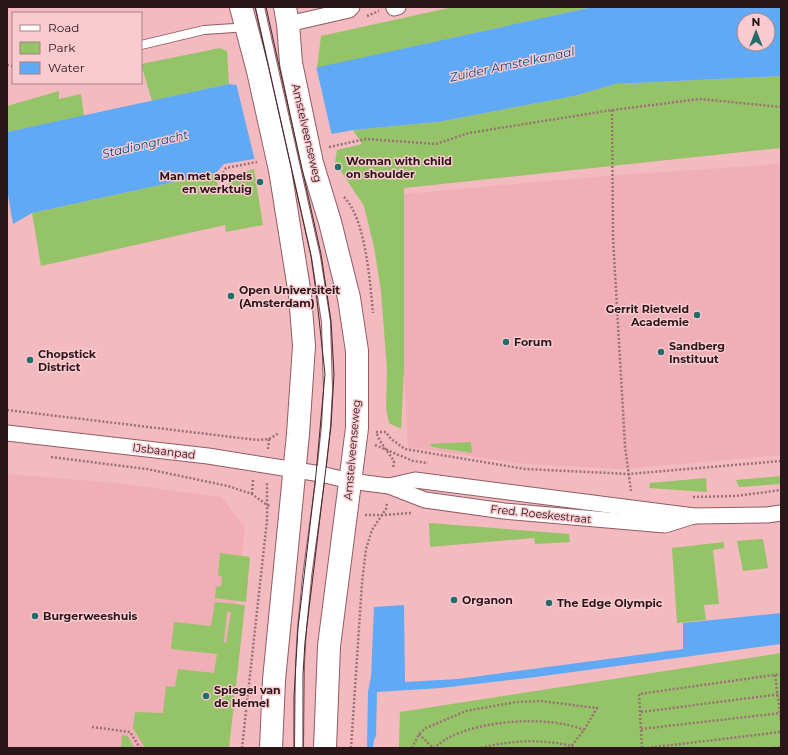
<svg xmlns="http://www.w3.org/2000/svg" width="788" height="755" font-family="Montserrat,sans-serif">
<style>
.built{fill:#f0aeb6}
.green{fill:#94c467;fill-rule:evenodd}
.water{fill:#5fa9f5;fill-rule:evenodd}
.pier{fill:#f3bac0}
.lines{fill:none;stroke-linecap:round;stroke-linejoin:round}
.service-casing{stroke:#8e5c62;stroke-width:10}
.minor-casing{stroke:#8e5c62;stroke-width:17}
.secondary-casing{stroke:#8e5c62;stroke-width:24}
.path{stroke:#9b7176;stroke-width:2.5;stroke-dasharray:2 2;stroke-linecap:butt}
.service{stroke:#fff;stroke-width:8}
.minor{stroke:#fff;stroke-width:15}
.secondary{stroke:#fff;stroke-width:22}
.tram{stroke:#40272a;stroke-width:1}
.poi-dot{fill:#226d6a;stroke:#f9cacf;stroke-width:1.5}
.labels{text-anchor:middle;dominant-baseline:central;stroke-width:3;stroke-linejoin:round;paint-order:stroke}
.street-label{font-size:11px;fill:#2a1518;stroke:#f9cacf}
.poi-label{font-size:11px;font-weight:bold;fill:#2a1518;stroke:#f9cacf;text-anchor:start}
.water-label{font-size:12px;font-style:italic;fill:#034c88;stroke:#f9cacf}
</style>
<rect width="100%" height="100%" fill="#f3bac0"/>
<!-- built -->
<g class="built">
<polygon points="781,164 781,455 622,469 526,464 408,447 394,195 605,176"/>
<polygon points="7,474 115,483 221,497 245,527 226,697 168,748 7,748"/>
</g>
<!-- green -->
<g class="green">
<polygon points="453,7 593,7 317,68 321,36"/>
<polygon points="220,48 227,51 229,84 152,101 141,64"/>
<polygon points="781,76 781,148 404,188 404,370 401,429 389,423 386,408 387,370 381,291 374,247 364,206 335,162 337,150 362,144 353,130 438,122 574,96 616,84"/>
<polygon points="59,91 59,99 81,94 84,116 7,132 7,106"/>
<polygon points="254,169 263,225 226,232 225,225 41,266 32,213 215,173 220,194 236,174"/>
<polygon points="471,442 472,453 432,447 430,444"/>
<polygon points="781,476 781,484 739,487 736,480"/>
<polygon points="706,478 707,492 649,488 650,483"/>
<polygon points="429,523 569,534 570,542 535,544 534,538 430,547"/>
<polygon points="763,539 768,568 743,571 737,541"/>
<polygon points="724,542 724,548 713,550 719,604 704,605 706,620 677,623 672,548"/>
<polygon points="220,553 250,557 246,602 215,598 216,587 221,586 222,576 218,576"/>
<path d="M215,602l30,3 -16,143h-84l-12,-20 2,-16 28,1 3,-27 9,1 3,-18 36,4 3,-19 -46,-5 3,-27 37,4zM227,612h4l-5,31 -2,-1z"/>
<polygon points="781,653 781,748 399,748 400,712"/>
<polygon points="122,735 128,736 134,748 121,748"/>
</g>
<!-- water -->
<g class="water">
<path d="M593,7h188v69l-165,8 -42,12 -136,26 -85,8 -21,4 -58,14 -20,11 -30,5 -6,7 -3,2 -183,40 -19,11 -5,-29h-1v-63l222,-48 8,1zM744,20h24v24h-24z"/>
<polygon points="404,605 405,682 458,679 683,649 683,623 781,613 781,644 528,678 441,688 377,692 376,736 374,740 373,748 367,748 368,692 371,677 374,607"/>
</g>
<!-- pier -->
<polygon class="pier" points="316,66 332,136 275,150 255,161 236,83"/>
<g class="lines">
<defs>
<g id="service">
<polyline points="260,7 316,257 326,322 328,390 326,426 321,474 307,577 302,629 300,663 299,748"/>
<polyline points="141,45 204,30 234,28 246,25"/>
</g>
<g id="minor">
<polyline points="394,8 398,7"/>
<polyline points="288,24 349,10 352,7"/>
<polyline points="7,433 208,456 321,474 350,481 389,486 425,500 504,511 665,525 694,516"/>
<polyline points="389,486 415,480 694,516 767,515 781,513"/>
</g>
<g id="secondary">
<polyline points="241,7 258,71 280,170 300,295 304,346 298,434 274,680 271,748"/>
<polyline points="285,7 288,24 291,63 312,163 330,222 349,298 357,351 357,428 329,646 325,748"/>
</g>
</defs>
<!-- service casing -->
<use href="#service" class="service-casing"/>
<!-- minor casing -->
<use href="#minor" class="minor-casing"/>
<!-- secondary casing -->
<use href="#secondary" class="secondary-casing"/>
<!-- path -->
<g class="path">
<polyline points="367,16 379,11"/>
<polyline points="7,65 13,66"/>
<polyline points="612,110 613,238 625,446 631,491"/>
<polyline points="329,147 366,139 436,144 469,133 612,110 700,99 781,107"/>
<polyline points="223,173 226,168 257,162"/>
<path d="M344,197c22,22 26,86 29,116"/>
<polyline points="7,410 257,440 269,439 279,433"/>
<polyline points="376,432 386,432 391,439 405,449 525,469 629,474 781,461"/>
<polyline points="377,434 380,441 394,461 393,468"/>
<polyline points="375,445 413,461 428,463"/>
<polyline points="268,449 269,439"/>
<polyline points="51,457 147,469 228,486 252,494 267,505 270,506"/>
<polyline points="252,494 253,480"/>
<polyline points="693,497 736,496 781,490"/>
<polyline points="365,515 382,515 412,513"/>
<polyline points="775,675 781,720"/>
<polyline points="641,712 781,694"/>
<polyline points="92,727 130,732 140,748"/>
<polyline points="641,729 781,713"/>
<polyline points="419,734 433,748"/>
<polyline points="242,748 267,520 267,482"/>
<polyline points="351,748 362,583 366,549 372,530 386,509 387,502"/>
<polyline points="412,748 419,734 426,728 466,711 516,702 541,701 597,708 584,730 570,748"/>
<path d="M433,748c5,-3 9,-6 13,-9 34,-19 102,-24 138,-9"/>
<path d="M481,748c30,-8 61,-9 91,-2l1,2"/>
<polyline points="642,748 639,694 781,674"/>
<polyline points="647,748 781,732"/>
<polyline points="774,748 781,747"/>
</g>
<!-- service -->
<use href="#service" class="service"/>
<!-- minor -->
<use href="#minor" class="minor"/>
<!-- secondary -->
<use href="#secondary" class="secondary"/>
<!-- tram -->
<g class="tram">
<polyline points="255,7 311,256 316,291 325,374 316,474 298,628 294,697 294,748"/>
<polyline points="266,7 321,254 331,321 334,374 331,426 305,642 303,675 303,748"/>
</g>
</g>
<!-- markers -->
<g class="poi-dot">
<circle cx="338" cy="167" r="4"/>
<circle cx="260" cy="182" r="4"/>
<circle cx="231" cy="296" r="4"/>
<circle cx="697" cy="315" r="4"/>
<circle cx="506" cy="342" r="4"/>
<circle cx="661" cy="352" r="4"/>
<circle cx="30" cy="360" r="4"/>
<circle cx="454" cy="600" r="4"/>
<circle cx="549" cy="603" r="4"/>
<circle cx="35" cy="616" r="4"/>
<circle cx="206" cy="696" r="4"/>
</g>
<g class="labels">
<!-- street labels -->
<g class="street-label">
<text transform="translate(307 133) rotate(77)">Amstelveenseweg</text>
<text transform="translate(352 450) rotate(-85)">Amstelveenseweg</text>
<text transform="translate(164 451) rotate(7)">IJsbaanpad</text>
<text transform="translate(541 514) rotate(6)">Fred. Roeskestraat</text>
</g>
<!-- poi labels -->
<g class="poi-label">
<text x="346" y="161">Woman with child<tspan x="346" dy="13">on shoulder</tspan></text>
<text x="252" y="176" text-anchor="end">Man met appels<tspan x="252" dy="13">en werktuig</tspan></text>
<text x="239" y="290">Open Universiteit<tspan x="239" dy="13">(Amsterdam)</tspan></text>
<text x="689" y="309" text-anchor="end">Gerrit Rietveld<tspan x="689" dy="13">Academie</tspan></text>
<text x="514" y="342">Forum</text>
<text x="669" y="346">Sandberg<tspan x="669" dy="13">Instituut</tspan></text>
<text x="38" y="354">Chopstick<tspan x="38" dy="13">District</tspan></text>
<text x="462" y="600">Organon</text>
<text x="557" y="603">The Edge Olympic</text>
<text x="43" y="616">Burgerweeshuis</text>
<text x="214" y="690">Spiegel van<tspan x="214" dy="13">de Hemel</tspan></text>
</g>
<!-- water labels -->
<g class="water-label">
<text transform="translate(512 64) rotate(-12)">Zuider Amstelkanaal</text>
<text transform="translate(145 144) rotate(-13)">Stadiongracht</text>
</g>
</g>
<!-- border -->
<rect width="788" height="755" fill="none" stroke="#2a1518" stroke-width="16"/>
<!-- legend -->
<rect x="12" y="12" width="130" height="72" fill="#f9cacf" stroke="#a68286"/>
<rect x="20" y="25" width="20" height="6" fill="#ffffff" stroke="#a68286"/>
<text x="48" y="32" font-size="12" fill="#2a1518">Road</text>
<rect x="20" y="42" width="20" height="12" fill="#94c467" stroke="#a68286"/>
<text x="48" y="52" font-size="12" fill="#2a1518">Park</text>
<rect x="20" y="62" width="20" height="12" fill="#5fa9f5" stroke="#a68286"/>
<text x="48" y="72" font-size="12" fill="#2a1518">Water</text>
<!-- north arrow -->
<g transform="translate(756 32)"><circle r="19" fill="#f9cacf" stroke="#a68286"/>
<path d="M0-3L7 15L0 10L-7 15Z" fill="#226d6a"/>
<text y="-6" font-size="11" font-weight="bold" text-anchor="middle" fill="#2a1518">N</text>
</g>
</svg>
